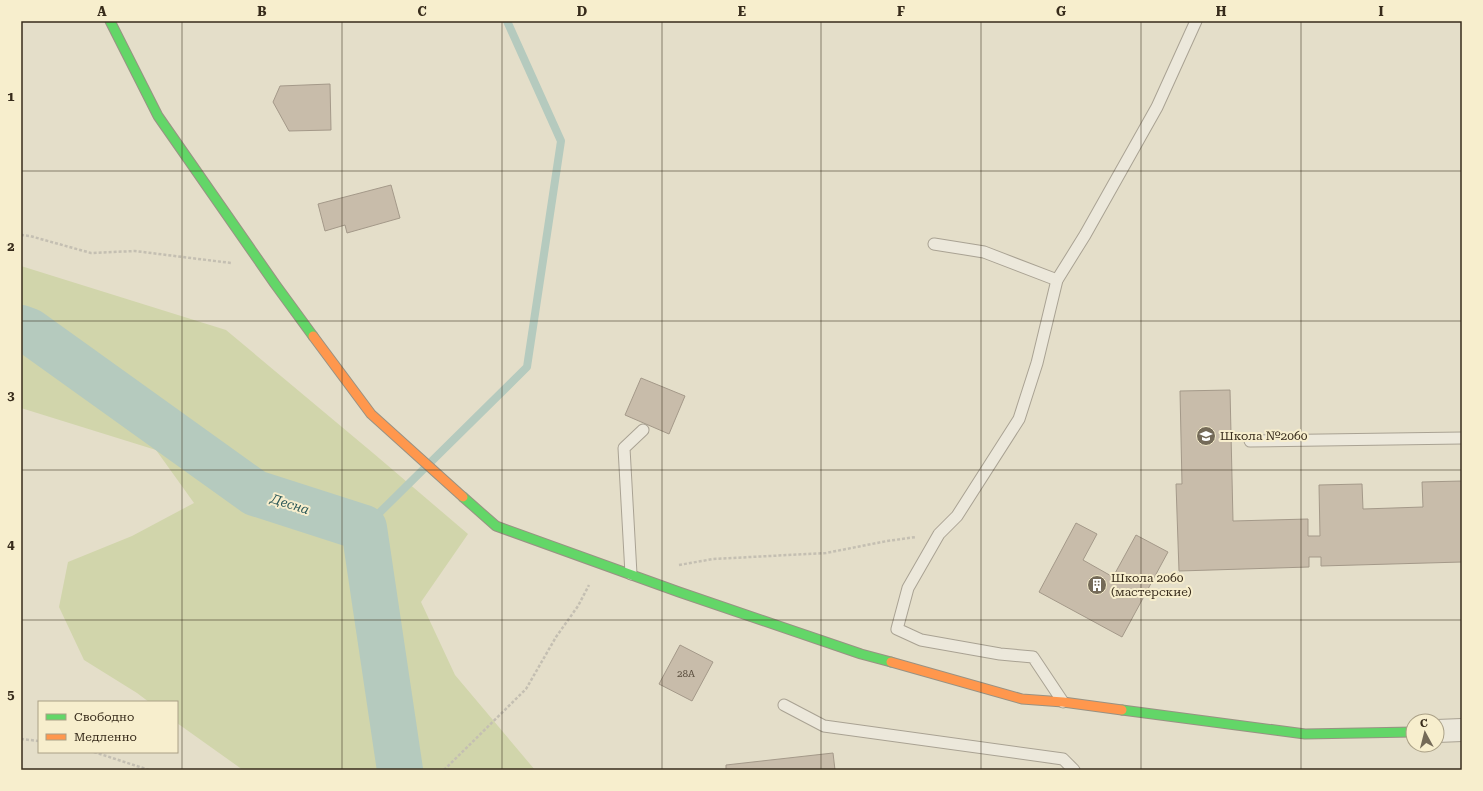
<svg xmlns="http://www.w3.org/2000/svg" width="1483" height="791" font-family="'Roboto Serif',serif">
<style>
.green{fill:#d1d5ab}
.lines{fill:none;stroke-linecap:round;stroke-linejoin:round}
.stream{stroke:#b5cabe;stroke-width:8}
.river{stroke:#b5cabe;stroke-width:46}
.building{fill:#c8bcaa;stroke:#a49989}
.lane-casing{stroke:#a9a293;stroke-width:13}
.street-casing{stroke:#a9a293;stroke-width:24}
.fast-casing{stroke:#989283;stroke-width:11}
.slow-casing{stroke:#989283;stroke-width:11}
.path{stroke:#c4bfb2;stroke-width:2.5;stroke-dasharray:3 2;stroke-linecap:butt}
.lane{stroke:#ece8db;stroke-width:11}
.street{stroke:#ece8db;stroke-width:22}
.fast{stroke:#63d668;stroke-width:9}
.slow{stroke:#ff974d;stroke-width:9}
.grid{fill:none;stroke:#372b1b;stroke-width:1;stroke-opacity:0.55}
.labels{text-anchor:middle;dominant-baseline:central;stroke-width:4;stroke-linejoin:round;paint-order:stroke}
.number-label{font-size:10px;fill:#5b4f3f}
.poi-label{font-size:12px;fill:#372b1b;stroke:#f7eecd;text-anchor:start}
.water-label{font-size:13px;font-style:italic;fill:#2a5757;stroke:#f7eecd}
.neatline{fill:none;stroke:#372b1b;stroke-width:1.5}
.grid-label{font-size:13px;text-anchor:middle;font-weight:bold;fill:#372b1b}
</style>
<rect width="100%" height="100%" fill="#e4dec9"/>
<!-- green -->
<polygon class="green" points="21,266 226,330 373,453 468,534 421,602 455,675 535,770 243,770 177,723 177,702 149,702 137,693 84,660 59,607 68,562 132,536 194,503 156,450 21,408"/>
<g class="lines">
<!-- stream -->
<polyline class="stream" points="364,528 527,367 561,141 507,21"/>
<!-- river -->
<polyline class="river" points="21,328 29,331 255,493 364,528 400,770"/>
</g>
<!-- building -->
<g class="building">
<polygon points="330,84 331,130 289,131 273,102 280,86"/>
<polygon points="391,185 400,218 347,233 345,225 325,231 318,204"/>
<polygon points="641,378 685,396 669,434 625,415"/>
<polygon points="1230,390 1233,521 1308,519 1308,536 1320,536 1319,485 1362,484 1363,509 1423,507 1422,482 1462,481 1462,562 1321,566 1321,557 1309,557 1309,567 1179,571 1176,484 1182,484 1180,391"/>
<polygon points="1076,523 1097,534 1083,560 1113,577 1136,535 1168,552 1122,637 1039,592"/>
<polygon points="680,645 713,662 692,701 659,684"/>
<polygon points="833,753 835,770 726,770 726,765"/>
</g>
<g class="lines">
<defs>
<g id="lane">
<polyline points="934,244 984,252 1057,280"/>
<polyline points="1250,441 1462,438"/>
<polyline points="631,574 624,448 643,430"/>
<polyline points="1063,702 1033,657 1000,654 921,640 897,629 908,588 939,534 957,516 1019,419 1037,363 1057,280 1085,235 1157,107 1196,21"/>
<polyline points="784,705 824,726 1063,759 1074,770"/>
</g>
<polyline id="street" points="1437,731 1462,730"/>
<g id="fast">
<polyline points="110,21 158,116 275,284 313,336"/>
<polyline points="463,497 496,526 679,592 861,654 891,662"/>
<polyline points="1122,710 1305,734 1413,732"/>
</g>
<g id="slow">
<polyline points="313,336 371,414 463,497"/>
<polyline points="891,662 1022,699 1063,702 1122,710"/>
</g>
</defs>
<!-- lane casing -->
<use href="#lane" class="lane-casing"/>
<!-- street casing -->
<use href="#street" class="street-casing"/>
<!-- fast casing -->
<use href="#fast" class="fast-casing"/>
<!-- slow casing -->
<use href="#slow" class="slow-casing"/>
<!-- path -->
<g class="path">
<polyline points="21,235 30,236 91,253 135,251 231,263"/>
<polyline points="679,565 713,559 826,553 887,541 916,537"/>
<polyline points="21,739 39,741"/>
<polyline points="94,752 149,770"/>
<polyline points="444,770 526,689 556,637 578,606 589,585"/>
</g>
<!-- lane -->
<use href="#lane" class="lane"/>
<!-- street -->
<use href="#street" class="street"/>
<!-- fast -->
<use href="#fast" class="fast"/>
<!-- slow -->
<use href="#slow" class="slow"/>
</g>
<!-- grid -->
<path class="grid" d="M182,21v749M342,21v749M502,21v749M662,21v749M821,21v749M981,21v749M1141,21v749M1301,21v749M21,171h1441M21,321h1441M21,470h1441M21,620h1441"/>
<!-- icons -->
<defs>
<symbol id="school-disc" viewBox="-11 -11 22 22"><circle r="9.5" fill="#746a58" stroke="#f7eecd"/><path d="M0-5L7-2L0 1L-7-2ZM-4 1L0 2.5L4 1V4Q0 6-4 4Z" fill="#fff"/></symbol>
<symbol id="building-disc" viewBox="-11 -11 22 22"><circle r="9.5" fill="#746a58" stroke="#f7eecd"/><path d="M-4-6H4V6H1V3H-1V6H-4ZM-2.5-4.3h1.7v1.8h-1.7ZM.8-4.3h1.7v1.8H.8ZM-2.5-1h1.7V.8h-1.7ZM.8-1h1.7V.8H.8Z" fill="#fff"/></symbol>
</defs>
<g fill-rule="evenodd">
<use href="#school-disc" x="1195" y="425" width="22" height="22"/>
<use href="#building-disc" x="1086" y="574" width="22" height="22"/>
</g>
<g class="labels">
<!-- number labels -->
<g class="number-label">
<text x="686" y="673">28А</text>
</g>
<!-- poi labels -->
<g class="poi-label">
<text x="1220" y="436">Школа №2060</text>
<text x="1111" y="578">Школа 2060<tspan x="1111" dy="14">(мастерские)</tspan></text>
</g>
<!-- water labels -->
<g class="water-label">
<text transform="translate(290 504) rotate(18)">Десна</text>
</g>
</g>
<!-- border -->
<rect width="1483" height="791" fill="none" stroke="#f7eecd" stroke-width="44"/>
<!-- legend -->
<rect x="38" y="701" width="140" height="52" fill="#f7eecd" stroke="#aaa086"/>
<rect x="46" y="714" width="20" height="6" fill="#63d668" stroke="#aaa086"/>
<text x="74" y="721" font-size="12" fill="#372b1b">Свободно</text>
<rect x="46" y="734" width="20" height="6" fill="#ff974d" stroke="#aaa086"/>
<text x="74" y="741" font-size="12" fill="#372b1b">Медленно</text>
<!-- north arrow -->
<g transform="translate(1425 733) rotate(353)"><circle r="19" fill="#f7eecd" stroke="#aaa086"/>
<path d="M0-3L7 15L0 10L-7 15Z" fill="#746a58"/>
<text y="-6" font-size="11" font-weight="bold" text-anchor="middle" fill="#372b1b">С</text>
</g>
<rect x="22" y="22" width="1439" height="747" class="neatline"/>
<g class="grid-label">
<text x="102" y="16">A</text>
<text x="262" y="16">B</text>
<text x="422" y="16">C</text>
<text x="582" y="16">D</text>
<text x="742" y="16">E</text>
<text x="901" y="16">F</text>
<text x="1061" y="16">G</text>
<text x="1221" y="16">H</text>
<text x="1381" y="16">I</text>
<text x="11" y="101">1</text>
<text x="11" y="251">2</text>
<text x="11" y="400">3</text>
<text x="11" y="549">4</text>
<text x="11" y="699">5</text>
</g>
</svg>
